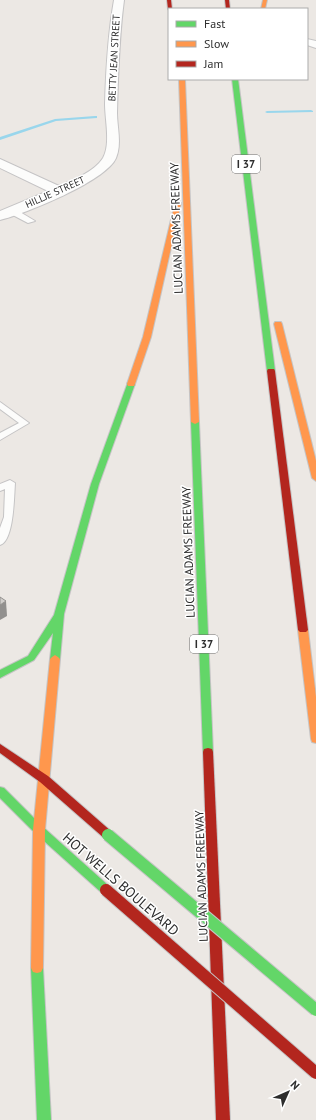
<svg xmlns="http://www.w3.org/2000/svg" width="316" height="1120" font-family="'PT Sans',sans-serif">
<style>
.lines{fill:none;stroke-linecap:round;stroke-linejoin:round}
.stream{fill:#99d6ec;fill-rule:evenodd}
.lane-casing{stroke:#c5c4c5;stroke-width:2}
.street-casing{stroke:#c5c4c5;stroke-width:2}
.fast-casing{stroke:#c5c4c5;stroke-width:2}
.slow-casing{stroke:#c5c4c5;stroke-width:2}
.jam-casing{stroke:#c5c4c5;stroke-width:2}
.lane{fill:#fcfcfb;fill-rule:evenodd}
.street{fill:#fcfcfb;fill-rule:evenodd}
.fast{fill:#63d668;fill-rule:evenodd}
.slow{fill:#ff974d;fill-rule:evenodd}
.jam{fill:#b3261e;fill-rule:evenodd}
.fast-bridge-casing{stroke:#c5c4c5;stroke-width:14;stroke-linecap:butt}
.jam-bridge-casing{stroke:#c5c4c5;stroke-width:14;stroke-linecap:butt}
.fast-bridge{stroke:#63d668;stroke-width:12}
.jam-bridge{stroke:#b3261e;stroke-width:12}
.shaded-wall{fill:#92908e}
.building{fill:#d1cecb;stroke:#92908e}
.labels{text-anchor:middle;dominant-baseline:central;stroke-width:3;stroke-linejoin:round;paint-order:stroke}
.far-street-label{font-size:10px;fill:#2e2e2e;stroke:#fff}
.shield{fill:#fff;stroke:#6d6d6d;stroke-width:1}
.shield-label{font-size:11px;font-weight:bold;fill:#2e2e2e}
.street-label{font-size:12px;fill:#2e2e2e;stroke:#fff}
.near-street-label{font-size:14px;fill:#2e2e2e;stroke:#fff}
</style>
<rect width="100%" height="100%" fill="#ece8e4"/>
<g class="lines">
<!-- stream -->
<g class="stream">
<polygon points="311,110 313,111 313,112 267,113 265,112 267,111"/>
<polygon points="95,116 97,116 97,118 56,121 0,140 0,137 55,119"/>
</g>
<defs>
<g id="lane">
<polygon points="9,209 15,209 35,221 28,223 9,213"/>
<polygon points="0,402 29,423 0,440 0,433 19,423 0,409"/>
<path d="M10,480l5,3c-1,13 -1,58 -15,62v-17l4,-11 1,-28 -5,2v-7z"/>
</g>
<g id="street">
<path d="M114,0h10c-5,37 -6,75 -7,113 0,14 5,31 -1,45 -10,23 -91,56 -116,62v-9l48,-20 -48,-23v-9l59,27c14,-6 35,-14 44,-28 8,-14 2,-38 2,-54 1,-35 3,-70 9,-104z"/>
<polygon points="307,39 316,41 316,48 307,45"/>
</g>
<g id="fast">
<polygon points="232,79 238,79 275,371 271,373 267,371"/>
<polygon points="128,382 134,382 135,384 99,484 64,614 60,659 58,661 52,661 50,659 53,633 34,660 0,678 0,670 28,656 54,615 91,484"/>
<polygon points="192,420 198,420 199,422 213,752 212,755 208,756 204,755 203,752 191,422"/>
<polygon points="0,787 4,788 43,827 110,887 112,890 110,893 106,895 102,893 35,833 0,798"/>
<polygon points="37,963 41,964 43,968 51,1120 37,1120 31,968 33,964"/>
</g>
<g id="slow">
<polygon points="263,0 267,0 265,9 261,9"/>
<polygon points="179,79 185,79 199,422 195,424 191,422"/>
<polygon points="178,201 181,203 151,337 135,384 134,386 128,386 127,384 143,337 175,203"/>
<polygon points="275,322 281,322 282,324 316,461 316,481 312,478 274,324"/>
<polygon points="303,627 306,628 308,630 316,697 316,743 312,742 311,739 298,630 300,628"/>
<polygon points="55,655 58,657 60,659 45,830 43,968 41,972 37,973 33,972 31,968 33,830 50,659 52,657"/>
</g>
<g id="jam">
<polygon points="167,0 171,0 172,9 169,9 169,10 168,9"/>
<polygon points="225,0 229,0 230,9 226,9"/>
<polygon points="268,369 274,369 275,371 308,630 306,632 300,632 298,630 267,371"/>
<polygon points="0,744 48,776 112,832 114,835 112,838 108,840 104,838 40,782 0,753"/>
<polygon points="208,748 212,749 213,752 230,1120 216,1120 203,752 204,749"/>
</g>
</defs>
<!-- lane casing -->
<use href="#lane" class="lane-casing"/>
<!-- street casing -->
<use href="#street" class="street-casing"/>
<!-- fast casing -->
<use href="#fast" class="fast-casing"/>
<!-- slow casing -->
<use href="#slow" class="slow-casing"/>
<!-- jam casing -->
<use href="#jam" class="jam-casing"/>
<!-- lane -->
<use href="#lane" class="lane"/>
<!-- street -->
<use href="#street" class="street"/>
<!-- fast -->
<use href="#fast" class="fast"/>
<!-- slow -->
<use href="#slow" class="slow"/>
<!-- jam -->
<use href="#jam" class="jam"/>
<defs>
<polyline id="fast-bridge" points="108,835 316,1010"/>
<polyline id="jam-bridge" points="106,890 316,1073"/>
</defs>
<!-- fast-bridge casing -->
<use href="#fast-bridge" class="fast-bridge-casing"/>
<!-- jam-bridge casing -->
<use href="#jam-bridge" class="jam-bridge-casing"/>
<!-- fast-bridge -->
<use href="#fast-bridge" class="fast-bridge"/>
<!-- jam-bridge -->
<use href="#jam-bridge" class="jam-bridge"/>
</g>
<!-- shaded-wall -->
<polygon class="shaded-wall" points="6,601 7,616 0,620 0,605"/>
<!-- building -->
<polygon class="building" points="0,597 6,601 0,605"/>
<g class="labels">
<!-- far-street labels -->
<g class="far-street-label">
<text transform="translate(114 58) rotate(-87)">BETTY JEAN STREET</text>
<text transform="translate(55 192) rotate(-24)">HILLJE STREET</text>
</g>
<!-- shield labels -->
<g class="shield">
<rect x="232" y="155" width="28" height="18" rx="3"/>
<rect x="190" y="635" width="28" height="18" rx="3"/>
</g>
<g class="shield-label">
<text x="246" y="164">I 37</text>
<text x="204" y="644">I 37</text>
</g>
<!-- street labels -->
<g class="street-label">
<text transform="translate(176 228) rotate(-92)">LUCIAN ADAMS FREEWAY</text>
<text transform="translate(188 552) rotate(-92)">LUCIAN ADAMS FREEWAY</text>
<text transform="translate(201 876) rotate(-92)">LUCIAN ADAMS FREEWAY</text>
</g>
<!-- near-street labels -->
<g class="near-street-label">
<text transform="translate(121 884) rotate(41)">HOT WELLS BOULEVARD</text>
</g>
</g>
<!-- legend -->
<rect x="168" y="8" width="140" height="72" fill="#ffffff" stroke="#ababab"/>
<rect x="176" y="21" width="20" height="6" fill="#63d668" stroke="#ababab"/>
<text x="204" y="28" font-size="12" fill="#2e2e2e">Fast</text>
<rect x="176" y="41" width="20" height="6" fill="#ff974d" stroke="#ababab"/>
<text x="204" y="48" font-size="12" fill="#2e2e2e">Slow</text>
<rect x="176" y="61" width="20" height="6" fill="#b3261e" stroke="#ababab"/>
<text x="204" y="68" font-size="12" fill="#2e2e2e">Jam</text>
<!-- north arrow -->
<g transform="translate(288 1092) rotate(45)" stroke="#ffffff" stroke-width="3" paint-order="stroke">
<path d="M0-3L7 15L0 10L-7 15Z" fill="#2e2e2e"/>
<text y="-6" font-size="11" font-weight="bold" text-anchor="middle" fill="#2e2e2e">N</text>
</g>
</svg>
